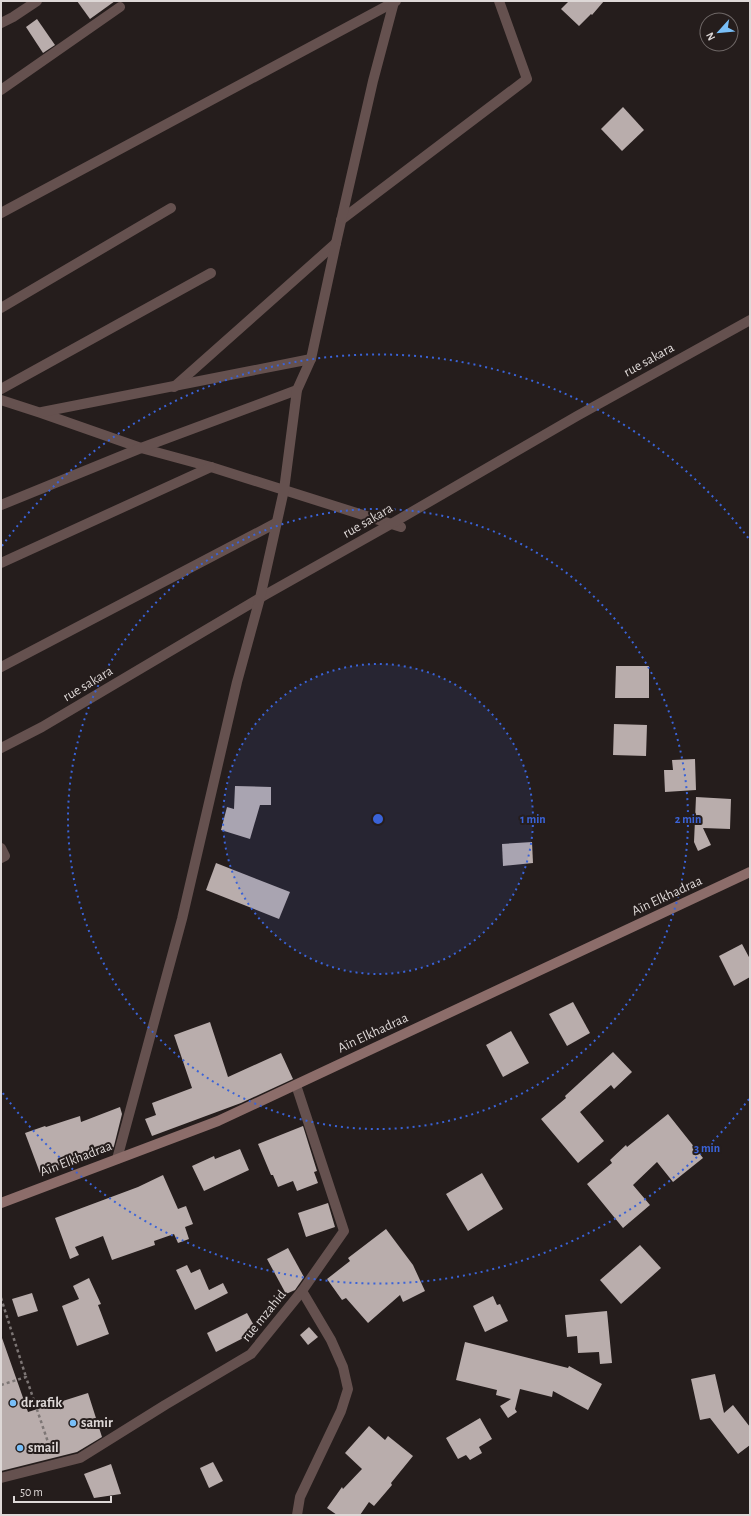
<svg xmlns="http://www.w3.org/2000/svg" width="751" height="1516" font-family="'Alegreya Sans',sans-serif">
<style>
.building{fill:#b9adac}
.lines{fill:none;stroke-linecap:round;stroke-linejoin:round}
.path{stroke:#7d7675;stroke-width:2.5;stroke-dasharray:3 3;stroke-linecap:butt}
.street{stroke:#65514f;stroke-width:10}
.secondary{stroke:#8c6d6a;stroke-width:10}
.ring{fill:none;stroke:#3a63d8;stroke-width:2;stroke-dasharray:2 4}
.poi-dot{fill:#79bff8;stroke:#251d1c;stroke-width:1.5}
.labels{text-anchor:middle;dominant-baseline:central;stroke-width:4;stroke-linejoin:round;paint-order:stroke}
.street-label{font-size:14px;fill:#ded8d7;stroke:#251d1c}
.poi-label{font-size:14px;font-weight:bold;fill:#ded8d7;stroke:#251d1c;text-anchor:start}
.centre{fill:#3a63d8;stroke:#251d1c;stroke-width:2}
.ring-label{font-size:12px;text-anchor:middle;font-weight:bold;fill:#3a63d8;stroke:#251d1c;stroke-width:4;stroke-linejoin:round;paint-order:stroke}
</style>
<rect width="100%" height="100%" fill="#251d1c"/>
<!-- building -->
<g class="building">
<polygon points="77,1 115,1 90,19"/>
<polygon points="569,1 604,1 592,15 591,14 579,26 561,9"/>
<polygon points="37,19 55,45 43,53 26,27"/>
<polygon points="623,107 644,130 622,151 601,129"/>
<polygon points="616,666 649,666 649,698 615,698"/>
<polygon points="614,724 647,725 646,756 613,755"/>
<polygon points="695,759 696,790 665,792 664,770 673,770 672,760"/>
<polygon points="235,786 271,787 271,805 260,805 250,839 221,830 227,807 234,809"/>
<polygon points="696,797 731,799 730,829 703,828 711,845 698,851 694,842"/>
<polygon points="532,842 533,863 503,866 502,844"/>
<polygon points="216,863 290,892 279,919 206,890"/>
<polygon points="742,944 750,959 750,977 734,986 719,956"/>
<polygon points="573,1002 590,1033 567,1046 549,1014"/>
<polygon points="210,1022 228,1077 281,1053 293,1079 241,1103 152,1136 145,1119 156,1115 152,1103 192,1088 174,1035"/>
<polygon points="511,1031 529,1063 503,1077 486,1045"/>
<polygon points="613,1052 632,1072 614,1089 611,1085 580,1112 604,1141 578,1163 541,1119 566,1098 565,1096"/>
<polygon points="120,1107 122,1114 113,1150 74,1162 73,1160 40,1173 25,1133 45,1126 46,1127 80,1116 81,1122"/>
<polygon points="668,1114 703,1158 673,1182 657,1162 633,1185 650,1205 623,1228 587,1184 612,1163 610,1160 626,1145 627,1147"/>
<polygon points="303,1126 317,1171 314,1172 318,1183 297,1191 293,1181 278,1187 273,1175 271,1175 258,1144"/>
<polygon points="240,1149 249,1170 204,1191 192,1166 214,1156 215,1159"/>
<polygon points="482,1173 503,1209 468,1231 446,1194"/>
<polygon points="163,1175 178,1209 186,1206 193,1224 185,1227 189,1239 178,1243 174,1234 154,1241 155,1245 112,1260 103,1236 75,1247 79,1255 70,1259 55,1218 138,1187"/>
<polygon points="328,1203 335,1227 306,1237 298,1213"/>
<polygon points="386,1229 413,1265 425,1291 403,1302 400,1295 368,1323 346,1298 342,1300 327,1279 350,1261 348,1258"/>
<polygon points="640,1245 661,1268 621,1304 600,1280"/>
<polygon points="288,1248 304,1277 295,1290 286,1294 267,1259"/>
<polygon points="187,1265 191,1273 200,1269 209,1290 223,1283 228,1293 195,1310 176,1270"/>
<polygon points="89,1278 101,1304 98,1305 109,1334 77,1346 62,1306 79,1299 73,1286"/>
<polygon points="32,1293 38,1311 18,1317 12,1299"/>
<polygon points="493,1296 497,1305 500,1304 508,1321 485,1332 473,1306"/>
<polygon points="607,1311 612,1363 600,1364 599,1352 578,1353 577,1336 567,1337 565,1315"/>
<polygon points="247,1313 257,1331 216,1352 207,1333"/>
<polygon points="309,1327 318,1337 308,1345 300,1335"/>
<polygon points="1,1338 2,1338 28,1412 88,1393 102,1437 77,1452 1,1471"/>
<polygon points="465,1342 568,1368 569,1366 602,1384 588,1410 553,1391 552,1397 520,1389 515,1409 517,1412 508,1418 500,1406 511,1399 496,1395 497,1390 456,1380"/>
<polygon points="715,1374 724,1413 733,1405 750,1427 750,1445 738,1454 710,1418 700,1420 691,1379"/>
<polygon points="480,1418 492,1439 479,1447 482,1453 470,1460 466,1455 458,1459 446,1438"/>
<polygon points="369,1426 385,1440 388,1436 413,1456 391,1483 392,1485 374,1506 369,1502 360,1515 337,1515 327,1508 342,1487 343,1489 362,1469 345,1453"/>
<polygon points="213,1462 223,1481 209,1488 200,1468"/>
<polygon points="111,1464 121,1494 94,1498 84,1474"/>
</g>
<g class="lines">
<!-- path -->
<g class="path">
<polyline points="1,1298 26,1377"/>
<polyline points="1,1385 26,1377 52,1454"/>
</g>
<!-- street -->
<g class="street">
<polyline points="1,23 13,17 37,1"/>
<polyline points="1,90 120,7"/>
<polyline points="1,213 396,1"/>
<polyline points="341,220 527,79 499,1"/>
<polyline points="1,308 171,208"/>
<polyline points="174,387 336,243"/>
<polyline points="1,389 211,273"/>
<polyline points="1,400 41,413 141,448 211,467 401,527"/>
<polyline points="42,412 311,359"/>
<polyline points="1,505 141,448 297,390"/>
<polyline points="1,563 211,467"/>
<polyline points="1,667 276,523"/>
<polyline points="1,748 42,727 265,595 391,524 577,416 750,320"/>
<polyline points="1,848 5,856 1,858"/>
<polyline points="117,1159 182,919 237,682 260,598 284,490 297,390 311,359 336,243 373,81 394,2"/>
<polyline points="1,1478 80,1458 165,1405 251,1354 302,1291 344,1231 296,1085"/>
<polyline points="297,1515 300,1497 341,1411 348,1389 343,1367 331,1340 302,1291"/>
</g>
<!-- secondary -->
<polyline class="secondary" points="1,1203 218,1121 750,872"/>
</g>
<!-- distance rings -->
<circle cx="378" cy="819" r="155" fill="#3a63d8" fill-opacity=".12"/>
<g class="ring">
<circle cx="378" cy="819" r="155"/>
<circle cx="378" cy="819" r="310"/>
<path d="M749 1099A465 465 0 0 1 2 1092M2 546A465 465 0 0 1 749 539"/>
</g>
<!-- markers -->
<g class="poi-dot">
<circle cx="13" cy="1403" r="4"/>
<circle cx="73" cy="1423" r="4"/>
<circle cx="20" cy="1448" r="4"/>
</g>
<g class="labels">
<!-- street labels -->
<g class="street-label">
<text transform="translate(649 360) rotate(-29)">rue sakara</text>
<text transform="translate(368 521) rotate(-30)">rue sakara</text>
<text transform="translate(88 684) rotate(-31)">rue sakara</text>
<text transform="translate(667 896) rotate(-25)">Aïn Elkhadraa</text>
<text transform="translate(373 1033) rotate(-25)">Aïn Elkhadraa</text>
<text transform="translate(76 1159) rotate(-21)">Aïn Elkhadraa</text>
<text transform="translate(264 1316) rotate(-51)">rue mzahid</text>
</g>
<!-- poi labels -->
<g class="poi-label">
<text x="21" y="1403">dr.rafik</text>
<text x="81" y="1423">samir</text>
<text x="28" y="1448">smail</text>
</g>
</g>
<circle cx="378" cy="819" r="6" class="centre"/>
<g class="ring-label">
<text x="533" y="823">1 min</text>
<text x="688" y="823">2 min</text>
<text x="707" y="1152">3 min</text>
</g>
<!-- border -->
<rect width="751" height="1516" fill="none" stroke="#ded8d7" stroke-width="4"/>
<!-- north arrow -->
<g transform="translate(719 32) rotate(243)"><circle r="19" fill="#251d1c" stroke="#6f6867"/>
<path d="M0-3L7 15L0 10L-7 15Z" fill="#79bff8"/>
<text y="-6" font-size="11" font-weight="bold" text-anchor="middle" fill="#ded8d7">N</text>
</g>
<!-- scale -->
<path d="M14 1496v6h97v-6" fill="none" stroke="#ded8d7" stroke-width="2"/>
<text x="20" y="1496" font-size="12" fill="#ded8d7" stroke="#251d1c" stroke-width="3" paint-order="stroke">50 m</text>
</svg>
